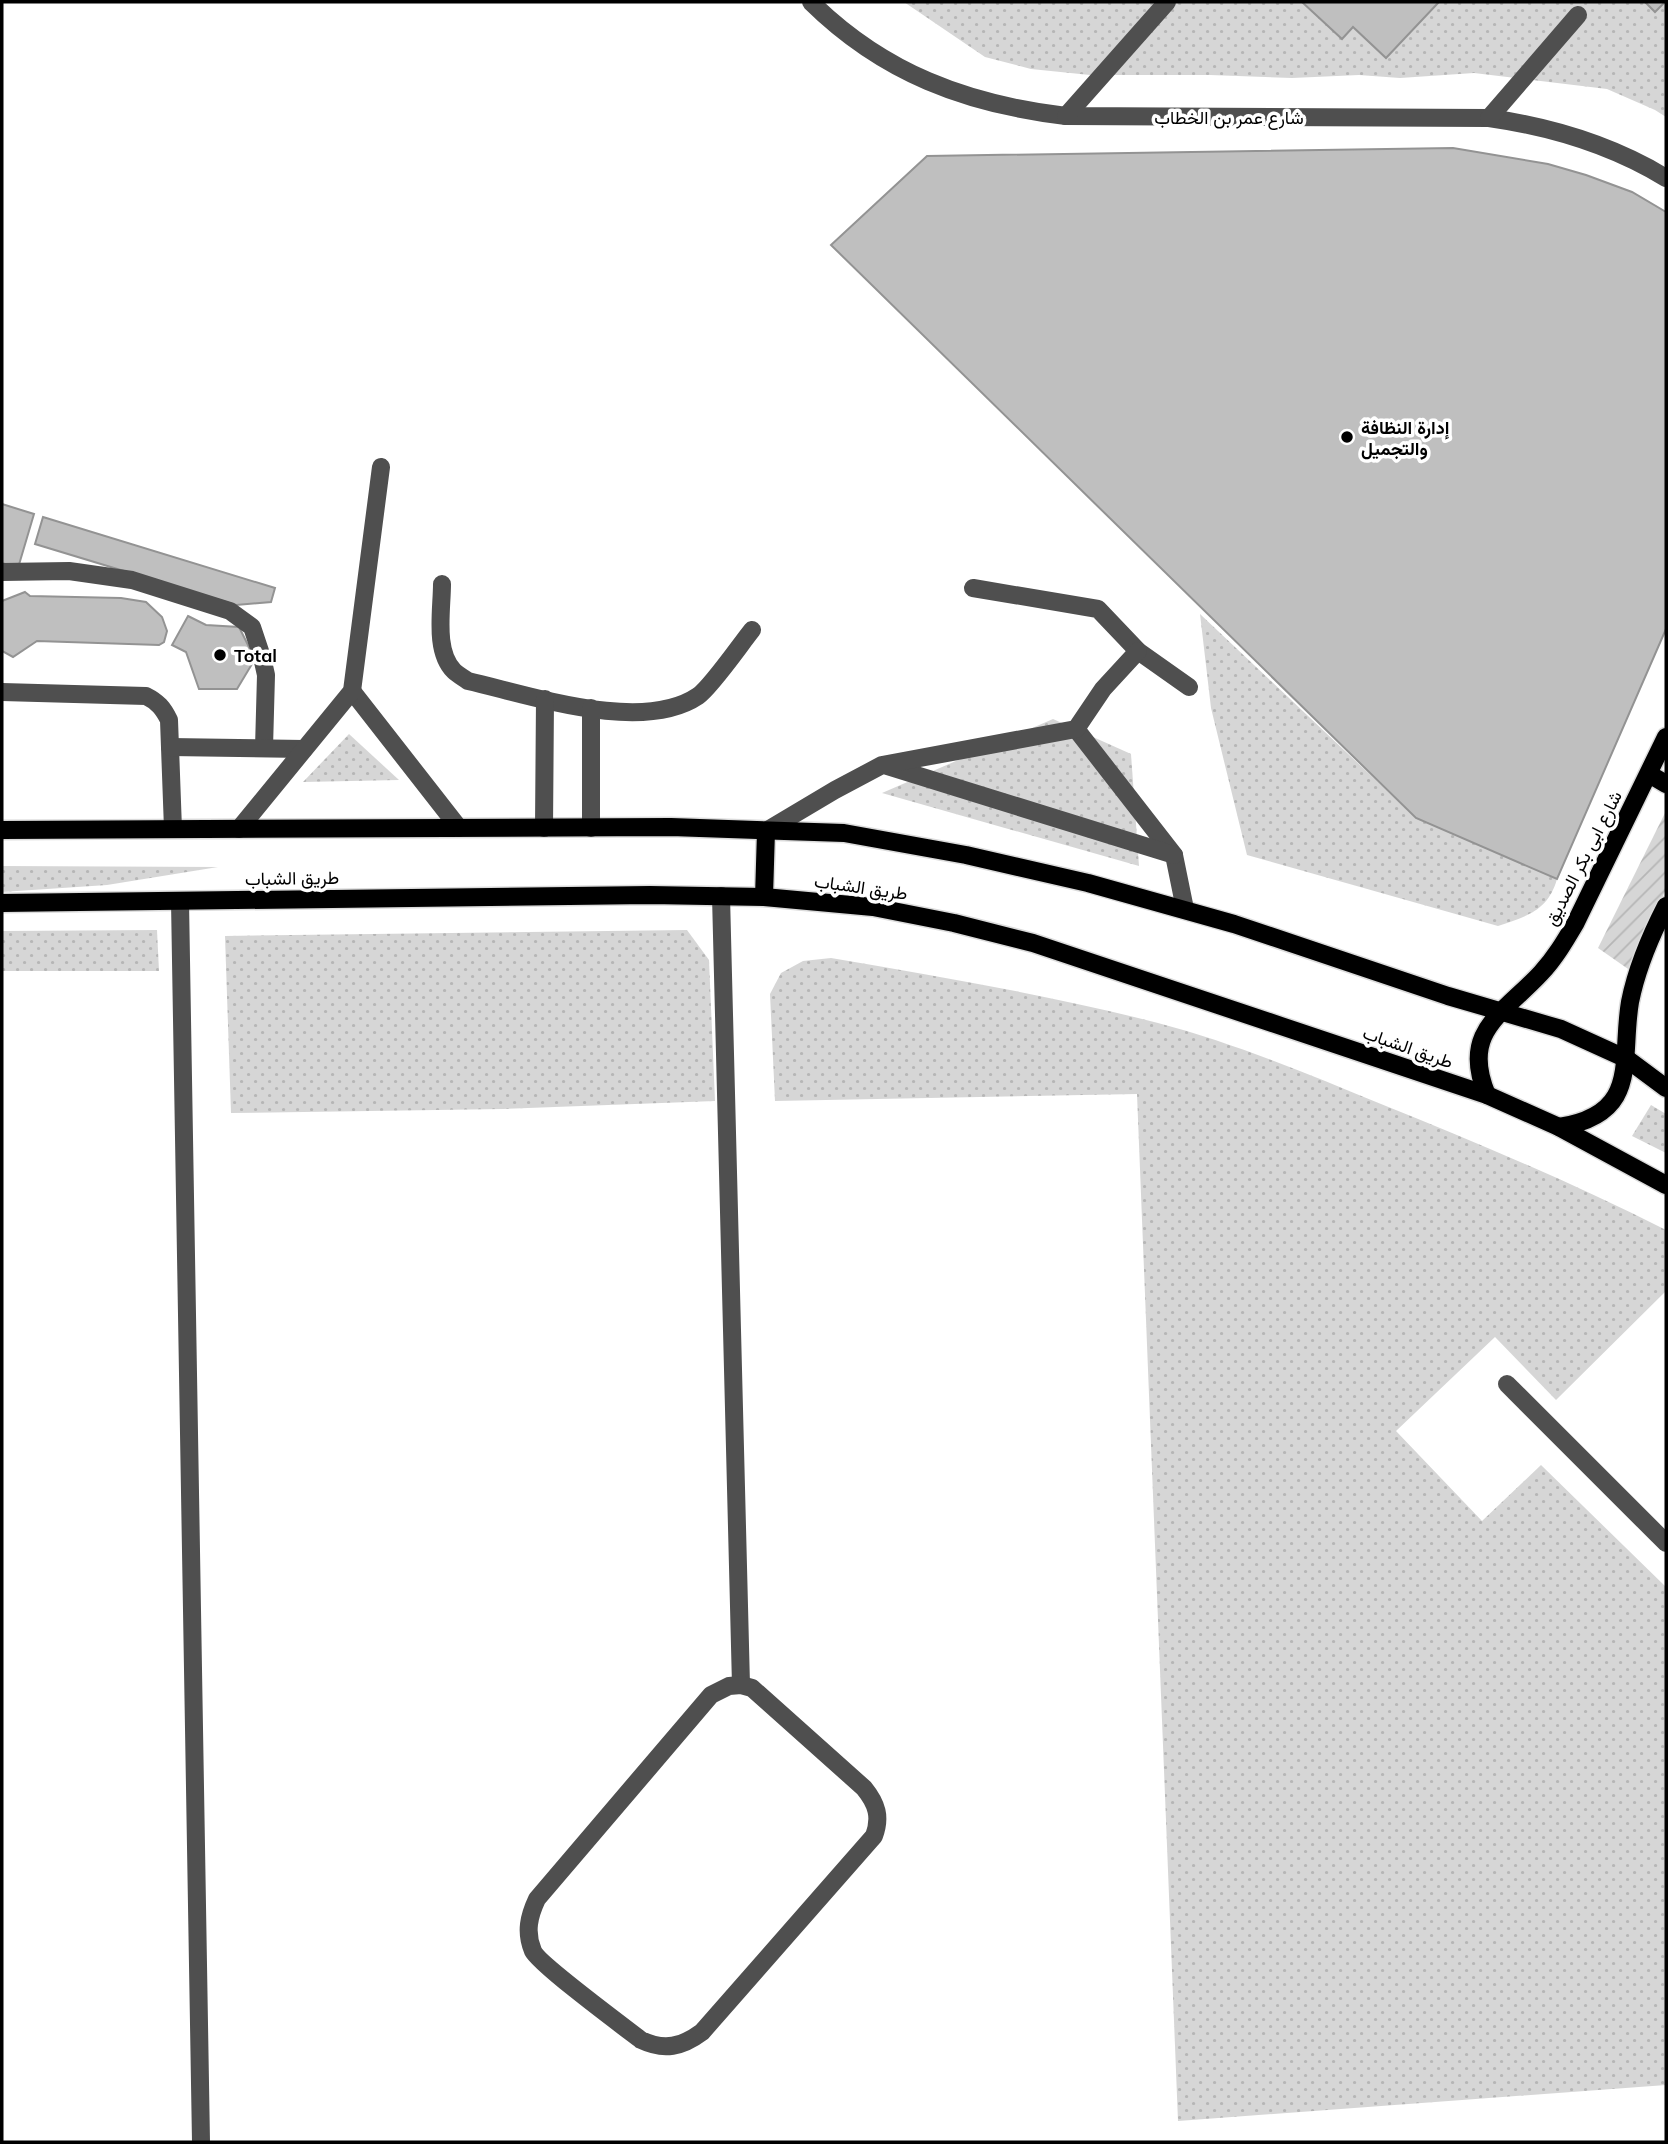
<svg xmlns="http://www.w3.org/2000/svg" width="1668" height="2144" font-family="Mulish,Vazirmatn,sans-serif">
<style>
.park{fill:url(#park-dots)}
.garden{fill:url(#garden-furrows)}
.building{fill:#bfbfbf;stroke:#939393;stroke-width:2}
.lines{fill:none;stroke-linecap:round;stroke-linejoin:round}
.major-casing{stroke:#dbdbdb;stroke-width:21}
.minor{stroke:#4f4f4f;stroke-width:18}
.major{stroke:#000;stroke-width:18}
.poi-dot{fill:#000;stroke:#fff;stroke-width:2.5}
.labels{text-anchor:middle;dominant-baseline:central;stroke-width:7;stroke-linejoin:round;paint-order:stroke}
.street-label{font-size:18px;fill:#000;stroke:#fff}
.poi-label{font-size:18px;font-weight:bold;fill:#000;stroke:#fff;text-anchor:start}
</style>
<defs>
<pattern id="park-dots" width="8" height="8" patternUnits="userSpaceOnUse" patternTransform="scale(1.75)"><rect width="8" height="8" fill="#d6d6d6"/><path d="M2 2h.1M6 6h.1" fill="none" stroke="#b6b6b6" stroke-width="1.8" stroke-linecap="round"/></pattern>
<pattern id="garden-furrows" width="10" height="10" patternUnits="userSpaceOnUse" patternTransform="scale(1.75)"><rect width="10" height="10" fill="#d6d6d6"/><path d="M-1 1l2-2M0 10L10 0M9 11l2-2" fill="none" stroke="#b6b6b6"/></pattern>
</defs>
<rect width="100%" height="100%" fill="#fff"/>
<!-- park -->
<g class="park">
<polygon points="904,2 1302,2 1342,39 1353,27 1386,58 1439,2 1645,2 1655,12 1666,2 1666,117 1655,110 1607,89 1474,73 1400,78 1359,75 1292,78 1210,75 1090,75 1031,69 985,57"/>
<path d="M1200,614l216,204 141,61c-9,32 -30,37 -59,47l-251,-71 -36,-147z"/>
<polygon points="1053,719 1131,754 1139,866 882,793"/>
<polygon points="349,734 399,780 303,782"/>
<polygon points="2,866 218,867 107,885 2,892"/>
<polygon points="157,930 159,971 2,971 2,931"/>
<polygon points="687,930 709,960 715,1101 503,1109 231,1113 225,936"/>
<path d="M831,958c110,19 219,37 327,65 76,20 150,51 223,81 97,39 192,79 285,126v61l-110,109 -61,-63 -99,94 86,90 59,-56 125,122v498l-488,36 -41,-1027 -362,7 -5,-107 11,-21 22,-12z"/>
<polygon points="1651,1105 1666,1114 1666,1153 1632,1136"/>
</g>
<!-- garden -->
<polygon class="garden" points="1666,811 1666,889 1631,971 1598,948"/>
<!-- building -->
<g class="building">
<polygon points="1302,2 1439,2 1386,58 1353,27 1342,39"/>
<polygon points="1645,2 1665,2 1655,12"/>
<polygon points="1453,148 1548,164 1586,175 1632,192 1666,212 1666,629 1557,879 1416,818 831,245 927,156"/>
<polygon points="2,504 34,514 18,568 2,563"/>
<polygon points="43,517 275,588 271,602 236,605 35,544"/>
<polygon points="25,592 30,596 121,598 146,602 162,617 167,631 164,642 159,645 37,641 13,657 2,651 2,601"/>
<polygon points="188,616 206,625 239,627 255,659 237,689 199,689 186,652 172,645"/>
</g>
<g class="lines">
<defs>
<g id="major">
<polyline points="1649,774 1666,784"/>
<polyline points="2,830 671,827 844,833 966,855 1088,883 1234,924 1448,996 1561,1029 1627,1059 1666,1088"/>
<polyline points="764,897 766,831"/>
<polyline points="2,903 650,895 764,897 873,907 954,923 1033,943 1487,1095 1559,1127 1666,1185"/>
<path d="M1487,1095c-27,-64 16,-81 54,-122 14,-15 24,-32 34,-49l91,-187"/>
<path d="M1559,1127c82,-13 61,-66 71,-125 7,-35 20,-65 36,-96"/>
</g>
</defs>
<!-- major casing -->
<use href="#major" class="major-casing"/>
<!-- minor -->
<g class="minor">
<path d="M811,2c72,71 155,102 255,114l423,2c63,9 123,27 177,60"/>
<polyline points="1066,116 1167,2"/>
<polyline points="1489,118 1578,15"/>
<polyline points="2,572 69,571 132,580 230,611 252,627 262,657 266,675 264,748"/>
<path d="M442,584c0,26 -8,67 12,87 4,4 10,7 14,10 62,14 174,53 230,15 13,-9 42,-51 54,-66"/>
<polyline points="973,588 1098,609 1138,651 1189,687"/>
<polyline points="352,691 459,828"/>
<path d="M2,692l144,4c12,6 17,12 23,24l4,109"/>
<polyline points="591,708 591,828"/>
<polyline points="1076,729 1174,855 1185,909"/>
<polyline points="170,747 304,749"/>
<polyline points="887,766 1174,855"/>
<polyline points="544,828 545,699"/>
<polyline points="239,829 352,691 381,467"/>
<polyline points="766,831 835,790 882,765 1076,729 1103,689 1138,651"/>
<polyline points="721,896 741,1685"/>
<polyline points="180,901 201,2142"/>
<polyline points="1507,1384 1666,1543"/>
<path d="M741,1685l11,3 112,100c13,16 17,29 10,48l-172,196c-20,15 -38,19 -61,8 -17,-13 -103,-77 -108,-89 -8,-19 -4,-35 4,-52l174,-204 18,-9z"/>
</g>
<!-- major -->
<use href="#major" class="major"/>
</g>
<!-- markers -->
<g class="poi-dot">
<circle cx="1347" cy="437" r="7"/>
<circle cx="220" cy="655" r="7"/>
</g>
<g class="labels">
<!-- street labels -->
<g class="street-label">
<text x="1229" y="117">شارع عمر بن الخطاب</text>
<text transform="translate(1583 858) rotate(-63)">شارع ابى بكر الصديق</text>
<text transform="translate(292 878) rotate(-1)">طريق الشباب</text>
<text transform="translate(861 887) rotate(8)">طريق الشباب</text>
<text transform="translate(1408 1047) rotate(19)">طريق الشباب</text>
</g>
<!-- poi labels -->
<g class="poi-label">
<text x="1361" y="427">إدارة النظافة<tspan x="1361" dy="21">والتجميل</tspan></text>
<text x="234" y="655">Total</text>
</g>
</g>
<!-- border -->
<rect width="1668" height="2144" fill="none" stroke="#000000" stroke-width="7"/>
</svg>
